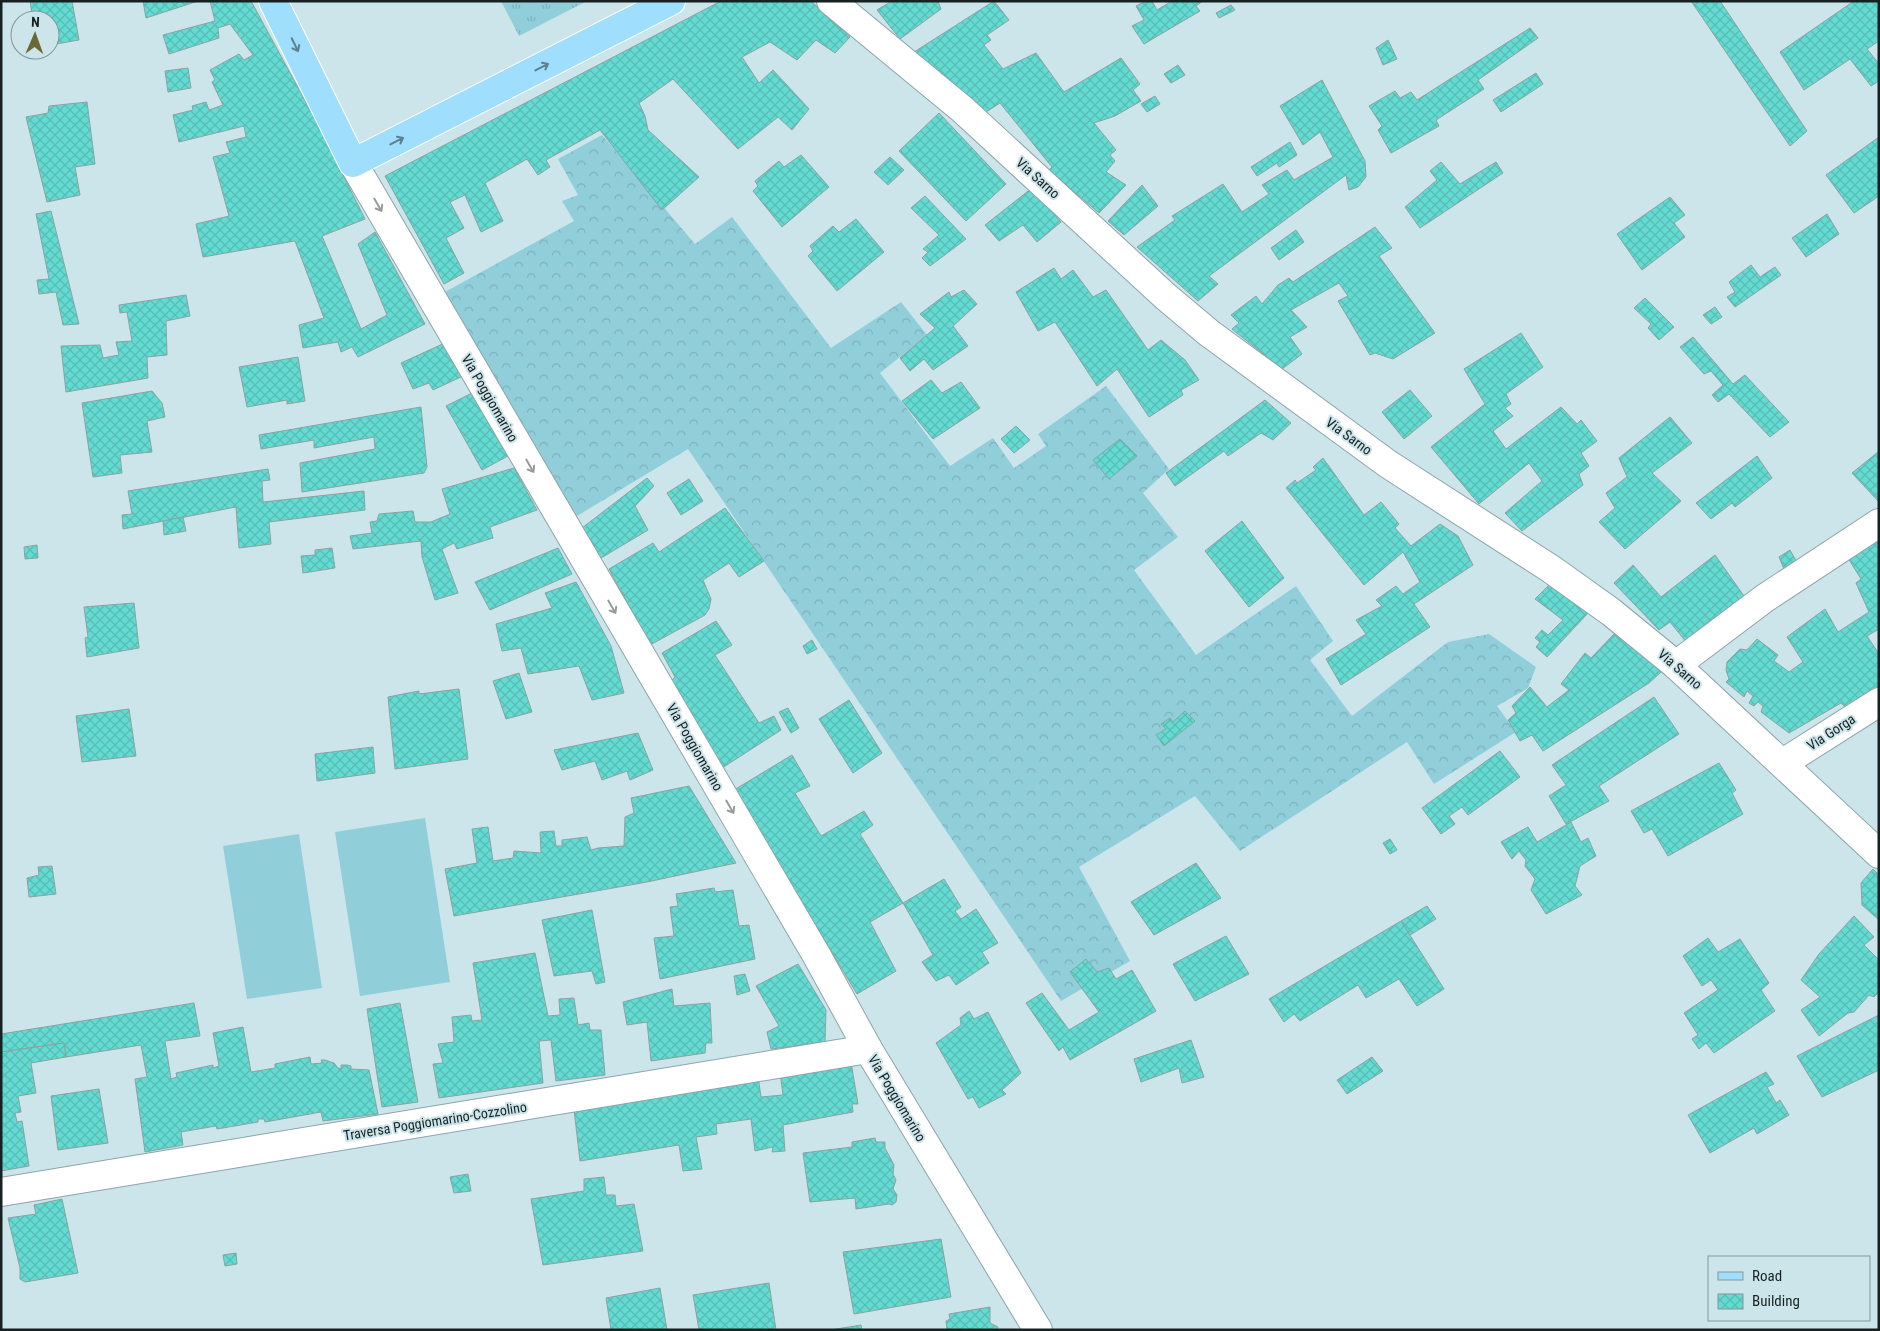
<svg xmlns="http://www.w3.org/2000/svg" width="1880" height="1331" font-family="'Roboto Condensed',sans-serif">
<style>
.grass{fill:url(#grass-tufts)}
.forest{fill:url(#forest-crowns)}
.pitch{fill:#90ceda}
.building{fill:url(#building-cross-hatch);stroke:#8ba3a0}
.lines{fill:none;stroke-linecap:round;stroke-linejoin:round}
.minor-casing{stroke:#8da5aa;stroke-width:30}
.major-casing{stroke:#fff;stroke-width:30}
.minor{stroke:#fff;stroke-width:28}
.major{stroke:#9fdffd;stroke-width:28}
.oneway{stroke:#5b8090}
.oneway2{stroke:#979b9c}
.labels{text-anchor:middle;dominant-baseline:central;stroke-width:4;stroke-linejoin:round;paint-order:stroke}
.street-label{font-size:14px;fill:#172122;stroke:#cce5ea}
</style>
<defs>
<pattern id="grass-tufts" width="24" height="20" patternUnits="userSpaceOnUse" patternTransform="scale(1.25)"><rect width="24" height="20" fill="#90ceda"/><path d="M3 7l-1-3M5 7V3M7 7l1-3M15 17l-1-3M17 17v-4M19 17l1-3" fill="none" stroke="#7bb1bb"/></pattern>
<pattern id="forest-crowns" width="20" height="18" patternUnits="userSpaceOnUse" patternTransform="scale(1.25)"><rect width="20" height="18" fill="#90ceda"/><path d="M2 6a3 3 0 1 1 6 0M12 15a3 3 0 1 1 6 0" fill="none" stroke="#7bb1bb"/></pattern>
<pattern id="building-cross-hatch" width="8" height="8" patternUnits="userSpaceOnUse" patternTransform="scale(1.25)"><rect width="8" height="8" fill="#64dbd2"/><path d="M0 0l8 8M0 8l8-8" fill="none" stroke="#56bcb4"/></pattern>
</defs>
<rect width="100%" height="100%" fill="#cce5ea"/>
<!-- grass -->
<polygon class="grass" points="501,1 587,1 519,36"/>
<!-- forest -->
<polygon class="forest" points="602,135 695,244 732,217 831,348 901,302 927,335 880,373 950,466 993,438 1014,468 1046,446 1038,434 1106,386 1169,469 1143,493 1178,537 1134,570 1196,655 1296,586 1333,641 1310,660 1352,716 1448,642 1489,634 1536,667 1528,688 1497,706 1516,732 1434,784 1407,742 1240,851 1195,796 1079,867 1130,961 1061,1001 688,449 572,519 445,292 574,221 562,201 578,195 558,159"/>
<!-- pitch -->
<g class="pitch">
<polygon points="425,818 450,982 360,996 335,832"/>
<polygon points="299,834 322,988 247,999 223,846"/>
</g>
<!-- building -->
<g class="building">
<polygon points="30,1 72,1 79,40 50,45 50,20 33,20"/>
<polygon points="143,1 198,1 146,18"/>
<polygon points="210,1 251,1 314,117 365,219 322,236 361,329 387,315 358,244 375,232 425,324 358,357 352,347 341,352 338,342 303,348 299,325 324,318 295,241 203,257 196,224 229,216 213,157 230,153 226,142 246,137 244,126 179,142 173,115 193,110 192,106 206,102 209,110 223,105 212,82 215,80 210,70 239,54 244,60 253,55 230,24 218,28 219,38 169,54 163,35 215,21"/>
<polygon points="721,1 811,1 850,37 835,53 816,40 797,60 770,42 742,57 759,83 773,70 809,109 792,130 778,117 738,149 673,79 639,103 645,116 648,130 699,177 662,210 600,130 546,160 550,167 538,175 527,159 485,183 503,221 481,232 465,195 450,202 464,228 446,238 464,273 444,284 385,176"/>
<polygon points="892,1 938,1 941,9 900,39 877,10"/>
<polygon points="994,1 1009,20 987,35 991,40 984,45 1003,69 1036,53 1064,92 1121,58 1140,84 1133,90 1141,101 1115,116 1094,123 1116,150 1110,155 1115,161 1106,172 1126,185 1099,213 1049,170 1052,167 1000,103 980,116 911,54"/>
<polygon points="1146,1 1152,1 1157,10 1172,1 1203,1 1196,6 1200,11 1144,44 1132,26 1144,20 1136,6"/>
<polygon points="1691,1 1720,1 1807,131 1790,146"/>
<polygon points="1854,1 1879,1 1879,41 1867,49 1879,64 1879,81 1871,86 1850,59 1804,90 1780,52"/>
<polygon points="1231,5 1235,10 1219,18 1216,13"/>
<polygon points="1530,28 1538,38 1478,80 1484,89 1436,120 1439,126 1391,153 1378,130 1382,126 1369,106 1395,91 1400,98 1411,92 1417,100"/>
<polygon points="1388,40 1397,59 1383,65 1376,48"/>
<polygon points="1178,65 1185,75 1171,83 1164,74"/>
<polygon points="188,68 191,88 168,92 165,71"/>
<polygon points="1536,73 1543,84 1501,112 1493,100"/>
<polygon points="1322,80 1365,161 1366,177 1358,187 1349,190 1346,175 1209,276 1218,284 1198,301 1137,247 1175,220 1172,216 1223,184 1242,212 1269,194 1262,185 1287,170 1294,180 1333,157 1320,132 1303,145 1280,106"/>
<polygon points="1155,96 1160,104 1147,112 1141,104"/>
<polygon points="87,102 95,164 75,167 80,195 47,202 26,117 48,113 49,106"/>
<polygon points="939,113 1006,184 966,221 899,151"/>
<polygon points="1879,137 1879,154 1877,155 1879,157 1879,196 1854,213 1826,175"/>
<polygon points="1290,142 1297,155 1279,167 1277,163 1257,176 1251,167"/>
<polygon points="801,155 829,187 782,227 753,191 758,186 755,181 779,161 784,167"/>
<polygon points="890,157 904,170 888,185 874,172"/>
<polygon points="1441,162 1460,184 1496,162 1503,173 1420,228 1405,207 1437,180 1430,171"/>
<polygon points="1142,185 1158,206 1124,235 1108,221"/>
<polygon points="1032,188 1061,222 1037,242 1023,225 999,241 985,225"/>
<polygon points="925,196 966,239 930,266 922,258 928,252 923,249 939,235 911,208"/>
<polygon points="1670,197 1685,215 1674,223 1685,237 1642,270 1617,234"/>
<polygon points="51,211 79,324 63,325 56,292 39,294 37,280 49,279 36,214"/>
<polygon points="1827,214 1839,234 1806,257 1792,238"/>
<polygon points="856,219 884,252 837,291 808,256 813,251 810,246 833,226 839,232"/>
<polygon points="1375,227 1392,248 1379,256 1435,333 1393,359 1375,353 1370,355 1338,301 1348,296 1339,283 1291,310 1307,327 1290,337 1302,354 1282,369 1232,329 1239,323 1231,315 1256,296 1262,304 1278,285 1289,278 1293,282"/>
<polygon points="1296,230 1304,242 1279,260 1271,248"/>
<polygon points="1751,265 1760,277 1775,267 1781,275 1735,307 1727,297 1735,292 1729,282"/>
<polygon points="1054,268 1061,279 1073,270 1093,297 1106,290 1148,350 1161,340 1185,360 1199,380 1181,390 1183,395 1149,417 1117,369 1097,386 1055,322 1038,331 1016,292"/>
<polygon points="964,290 977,304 953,326 968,346 933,370 924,359 910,371 900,358 935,328 920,314 949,292 951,297"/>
<polygon points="186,295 190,316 166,321 167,355 147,357 148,378 66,392 61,346 100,345 103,358 119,355 116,342 132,341 127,312 120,313 119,305"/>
<polygon points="1645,298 1674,327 1659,340 1648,328 1651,324 1634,308"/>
<polygon points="1715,307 1722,317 1711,324 1703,315"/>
<polygon points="1521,333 1543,367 1506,394 1511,404 1505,408 1513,416 1493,431 1506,449 1561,407 1577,424 1581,420 1597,441 1581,453 1589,466 1579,474 1583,485 1522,531 1505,513 1542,481 1529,463 1479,504 1431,447 1485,404 1464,369"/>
<polygon points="1693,337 1733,384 1745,375 1789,422 1770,437 1729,394 1718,402 1712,395 1723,385 1711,371 1704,374 1680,347"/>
<polygon points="447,342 465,375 433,390 429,383 413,389 401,363"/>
<polygon points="298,357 305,401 287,404 287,400 247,407 239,367"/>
<polygon points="931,380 942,393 961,382 980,408 933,439 902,401"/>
<polygon points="1410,390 1432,416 1404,439 1382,412"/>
<polygon points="152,391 162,403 165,417 147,421 152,452 120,455 122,473 93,477 82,403"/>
<polygon points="474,392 508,456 482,470 446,406"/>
<polygon points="1265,400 1291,423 1273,440 1261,433 1228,456 1224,451 1175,486 1166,473"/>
<polygon points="421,407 427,467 424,473 302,492 300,463 375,449 374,437 314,448 314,440 261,449 259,435"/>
<polygon points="1670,417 1692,443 1652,473 1681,501 1625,549 1599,522 1615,508 1606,493 1627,477 1619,458"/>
<polygon points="1016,426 1030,440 1014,453 1001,439"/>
<polygon points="1120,439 1137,456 1109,479 1093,460"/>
<polygon points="1878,452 1879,453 1879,502 1852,473"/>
<polygon points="1757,456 1772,478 1735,507 1732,503 1711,519 1696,503"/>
<polygon points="1323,458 1364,515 1381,502 1399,524 1395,528 1411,546 1440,524 1458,536 1473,565 1414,604 1430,627 1341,685 1326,659 1366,634 1356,620 1382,606 1376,600 1396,586 1403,594 1420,582 1403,552 1364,585 1286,488 1295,480 1297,483 1316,470 1313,467"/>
<polygon points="514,468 537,510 490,527 493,538 457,549 454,543 442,549 458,593 435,600 422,557 421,541 353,549 350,536 372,533 370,522 377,521 379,514 413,511 415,522 431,522 450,514 442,489"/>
<polygon points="268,469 270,480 262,481 263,502 364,491 365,510 269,522 271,544 239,548 236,507 123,529 122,515 132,514 128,491"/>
<polygon points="647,478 654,486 635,506 648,530 601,558 582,528"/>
<polygon points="689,479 703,501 681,515 667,493"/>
<polygon points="725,508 764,561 739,577 729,563 703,580 711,599 709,609 705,615 650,645 609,569 653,543 659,552"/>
<polygon points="183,517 186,531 164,535 163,521"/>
<polygon points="1242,521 1284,578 1249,607 1205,551"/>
<polygon points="1879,533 1879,629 1867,636 1879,654 1879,689 1848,710 1841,703 1789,733 1761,712 1763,706 1758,702 1754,706 1749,703 1753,696 1747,691 1744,697 1726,682 1729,679 1726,670 1727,662 1740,649 1747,650 1757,639 1778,655 1774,661 1789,672 1803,662 1787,637 1825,609 1838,632 1869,612 1856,583 1861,579 1848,558"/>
<polygon points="37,545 38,558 25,559 24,547"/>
<polygon points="332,548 335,568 303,573 301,556 315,555 315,550"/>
<polygon points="558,548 572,574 490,610 475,582"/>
<polygon points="1790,550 1799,566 1786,574 1779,557"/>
<polygon points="1715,555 1744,596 1687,643 1670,622 1659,630 1614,583 1633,565 1661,597"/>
<polygon points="576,582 611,646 624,693 592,700 579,666 528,674 521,648 502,651 496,624 552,608 545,593"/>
<polygon points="1549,585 1589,612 1547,657 1536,647 1540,642 1535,638 1542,630 1548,635 1563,620 1535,599"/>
<polygon points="134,603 139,648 87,657 85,638 88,637 84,607"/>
<polygon points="716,621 732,645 715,655 759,723 774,716 781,730 722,768 671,681 675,677 662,653"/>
<polygon points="1616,632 1661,672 1649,683 1543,751 1532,735 1520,741 1508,720 1516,713 1512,706 1530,687 1547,707 1569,690 1561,684 1585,653 1591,658"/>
<polygon points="812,640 817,649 807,654 803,646"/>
<polygon points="519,673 532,712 506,719 493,681"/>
<polygon points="459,689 468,759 395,769 388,697 419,691 419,694"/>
<polygon points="1654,697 1679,734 1599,786 1609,801 1566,824 1549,796 1566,785 1552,765"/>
<polygon points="849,700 882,753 853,773 819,719"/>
<polygon points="788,708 799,728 791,733 779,712"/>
<polygon points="129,709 136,756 82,762 76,716"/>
<polygon points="1185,711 1195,721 1164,746 1156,735 1166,729 1161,724 1170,718 1173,722"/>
<polygon points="638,733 653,770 630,780 627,771 602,780 595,761 562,770 554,750"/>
<polygon points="373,747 375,773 317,781 315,754"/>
<polygon points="1500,751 1520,777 1468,815 1462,807 1449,816 1455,824 1441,834 1422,808"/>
<polygon points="792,755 810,786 795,793 821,836 864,811 873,825 860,834 903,903 870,922 896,971 857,994 734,790"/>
<polygon points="1719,763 1736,790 1732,793 1743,814 1668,856 1652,829 1644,833 1631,811"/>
<polygon points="689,786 736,863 647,882 454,916 445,869 477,863 472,829 488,827 493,861 513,858 514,851 541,853 540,832 554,831 556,846 562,846 562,840 587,837 591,850 598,848 624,846 625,817 634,813 631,798"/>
<polygon points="1571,822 1581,842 1588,838 1596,856 1580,866 1575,886 1582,895 1546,914 1531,890 1535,879 1525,866 1526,860 1519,851 1512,859 1501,842 1528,827 1537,842"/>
<polygon points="1390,839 1397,850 1390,854 1383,843"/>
<polygon points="1196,863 1221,898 1154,935 1131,902"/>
<polygon points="52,866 56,894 29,897 27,878 39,875 38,867"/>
<polygon points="1873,869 1879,875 1879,920 1862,905 1861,883"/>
<polygon points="944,879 961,907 955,911 961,919 976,909 998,943 982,952 989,963 956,985 949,975 936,981 922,962 933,955 903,903"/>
<polygon points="714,888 715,892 733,890 739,926 749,925 755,959 660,979 654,938 674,936 670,907 678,906 676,894"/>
<polygon points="1427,906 1436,919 1410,935 1401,921"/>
<polygon points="592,910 605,982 596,984 592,971 554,976 542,920"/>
<polygon points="1854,916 1874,937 1864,945 1879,960 1879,992 1874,997 1869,995 1854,1012 1848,1013 1819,1036 1801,1010 1820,997 1801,980 1819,954"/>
<polygon points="1401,921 1444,989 1417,1006 1399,979 1366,998 1358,985 1300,1021 1294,1014 1284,1022 1269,999"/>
<polygon points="1226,936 1249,974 1195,1001 1173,964"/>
<polygon points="1708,938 1718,952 1740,939 1769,983 1761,990 1775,1011 1714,1053 1706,1043 1699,1049 1692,1039 1698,1035 1684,1013 1718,990 1711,980 1702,986 1683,956"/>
<polygon points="535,953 548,1016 560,1015 559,999 574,998 578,1025 589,1023 590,1030 601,1030 605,1075 556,1081 551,1040 539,1041 543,1083 439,1098 433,1064 443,1063 438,1044 454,1042 452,1017 471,1015 472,1021 482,1020 473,963"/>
<polygon points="1086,959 1097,972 1109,968 1116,979 1132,970 1156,1011 1070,1060 1063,1047 1059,1051 1026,1003 1042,993 1069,1030 1099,1012 1070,972"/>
<polygon points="798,964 826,1010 825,1042 771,1049 767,1032 779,1026 756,986"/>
<polygon points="745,974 750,991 737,995 734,976"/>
<polygon points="672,989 674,1006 710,1003 712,1043 706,1043 705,1053 651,1061 647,1022 627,1025 623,1002"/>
<polygon points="194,1003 200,1036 165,1041 171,1079 177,1077 176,1073 213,1065 213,1068 219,1066 213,1033 243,1027 251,1072 275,1068 275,1064 310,1057 311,1064 322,1063 321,1060 325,1060 334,1063 338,1068 341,1069 341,1065 347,1065 351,1066 351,1069 369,1070 378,1114 323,1121 321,1112 265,1122 264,1119 258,1119 258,1122 217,1129 216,1126 181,1132 183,1145 145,1152 135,1079 147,1077 141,1045 66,1057 64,1043 1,1052 1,1034"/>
<polygon points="400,1003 418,1102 382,1107 367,1009"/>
<polygon points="969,1011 974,1019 988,1012 1021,1073 1002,1090 1006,1094 979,1108 973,1097 968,1099 936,1043 961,1025 960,1018"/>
<polygon points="1879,1015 1879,1070 1822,1097 1797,1056"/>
<polygon points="1191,1040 1204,1077 1182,1083 1179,1068 1141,1082 1134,1059"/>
<polygon points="64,1043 66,1057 31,1063 36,1093 18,1096 21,1112 15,1113 17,1122 22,1121 29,1166 1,1171 1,1052"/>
<polygon points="1372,1057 1383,1071 1347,1094 1337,1080"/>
<polygon points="851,1062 858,1104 852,1104 853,1112 783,1125 785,1151 772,1152 773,1147 755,1151 751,1119 716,1124 717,1134 696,1137 702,1169 683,1171 679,1145 580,1161 573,1101 758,1076 761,1097 783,1095 780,1072"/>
<polygon points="1766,1072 1774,1084 1767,1087 1776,1103 1780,1100 1789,1115 1757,1134 1754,1128 1710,1153 1688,1115"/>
<polygon points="99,1089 108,1143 58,1150 51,1096"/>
<polygon points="875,1138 876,1142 885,1142 885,1148 894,1165 893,1174 896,1180 893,1189 897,1195 896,1202 892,1205 889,1204 856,1209 855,1198 810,1202 803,1153 852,1147 852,1142"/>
<polygon points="468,1174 471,1191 454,1193 450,1177"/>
<polygon points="604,1177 606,1195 615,1195 616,1206 634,1204 643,1251 543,1265 531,1199 584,1191 584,1179"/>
<polygon points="62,1199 78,1273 25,1282 20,1279 20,1268 8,1218 36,1214 34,1205"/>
<polygon points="941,1239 951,1297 854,1314 843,1252"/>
<polygon points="236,1253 237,1264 225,1266 223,1255"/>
<polygon points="769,1283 776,1330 699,1330 693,1295"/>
<polygon points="660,1288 667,1330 611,1330 606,1298"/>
<polygon points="990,1307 990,1323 998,1327 997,1330 947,1330 946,1321 950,1319 949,1314"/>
<polygon points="861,1325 862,1330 830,1330"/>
</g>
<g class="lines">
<defs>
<g id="minor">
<polyline points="831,1 962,109 1165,296 1209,333 1388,464 1551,569 1611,612 1676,665 1879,854"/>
<polyline points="353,163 817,956 868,1049 1038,1330"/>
<polyline points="1676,665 1765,598 1879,523"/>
<polyline points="1783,763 1879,702"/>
<polyline points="1,1192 868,1049"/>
</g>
<polyline id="major" points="273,1 353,163 671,1"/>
</defs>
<!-- minor casing -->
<use href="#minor" class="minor-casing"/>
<!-- major casing -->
<use href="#major" class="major-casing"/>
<!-- minor -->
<use href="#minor" class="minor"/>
<!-- major -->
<use href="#major" class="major"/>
</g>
<!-- one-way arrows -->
<defs><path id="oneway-shaft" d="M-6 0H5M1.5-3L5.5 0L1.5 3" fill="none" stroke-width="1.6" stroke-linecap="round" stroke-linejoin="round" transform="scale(1.25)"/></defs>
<g class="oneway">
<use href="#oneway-shaft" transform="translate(295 45) rotate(64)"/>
<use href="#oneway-shaft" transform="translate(542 67) rotate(-27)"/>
<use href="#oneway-shaft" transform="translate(397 141) rotate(-27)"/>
</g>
<g class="oneway2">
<use href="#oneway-shaft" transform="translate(378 205) rotate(60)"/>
<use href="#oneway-shaft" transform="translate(530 466) rotate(60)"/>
<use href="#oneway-shaft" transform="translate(612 607) rotate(60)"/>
<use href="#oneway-shaft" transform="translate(730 807) rotate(60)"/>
</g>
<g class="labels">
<!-- street labels -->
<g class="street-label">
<text transform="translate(1038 178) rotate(42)">Via Sarno</text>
<text transform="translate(490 398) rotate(60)">Via Poggiomarino</text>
<text transform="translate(1349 436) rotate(36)">Via Sarno</text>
<text transform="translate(1680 669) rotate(41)">Via Sarno</text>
<text transform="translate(1831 732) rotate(-33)">Via Gorga</text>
<text transform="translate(695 747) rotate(60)">Via Poggiomarino</text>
<text transform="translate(897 1098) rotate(59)">Via Poggiomarino</text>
<text transform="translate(435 1121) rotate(-9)">Traversa Poggiomarino-Cozzolino</text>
</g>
</g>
<!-- border -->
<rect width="1880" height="1331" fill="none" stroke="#172122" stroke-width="5"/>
<!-- legend -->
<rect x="1708" y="1256" width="162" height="65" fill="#cce5ea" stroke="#84979a"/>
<rect x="1718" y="1272" width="25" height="8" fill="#9fdffd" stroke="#84979a"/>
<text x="1752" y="1281" font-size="15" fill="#172122">Road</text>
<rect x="1718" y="1294" width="25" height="15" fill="url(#building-cross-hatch)" stroke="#84979a"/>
<text x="1752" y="1306" font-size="15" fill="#172122">Building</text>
<!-- north arrow -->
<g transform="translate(35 35) rotate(2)"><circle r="24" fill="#cce5ea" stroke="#84979a"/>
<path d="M0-4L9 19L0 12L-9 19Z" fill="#6d6733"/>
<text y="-8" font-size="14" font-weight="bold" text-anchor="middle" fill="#172122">N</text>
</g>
</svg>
